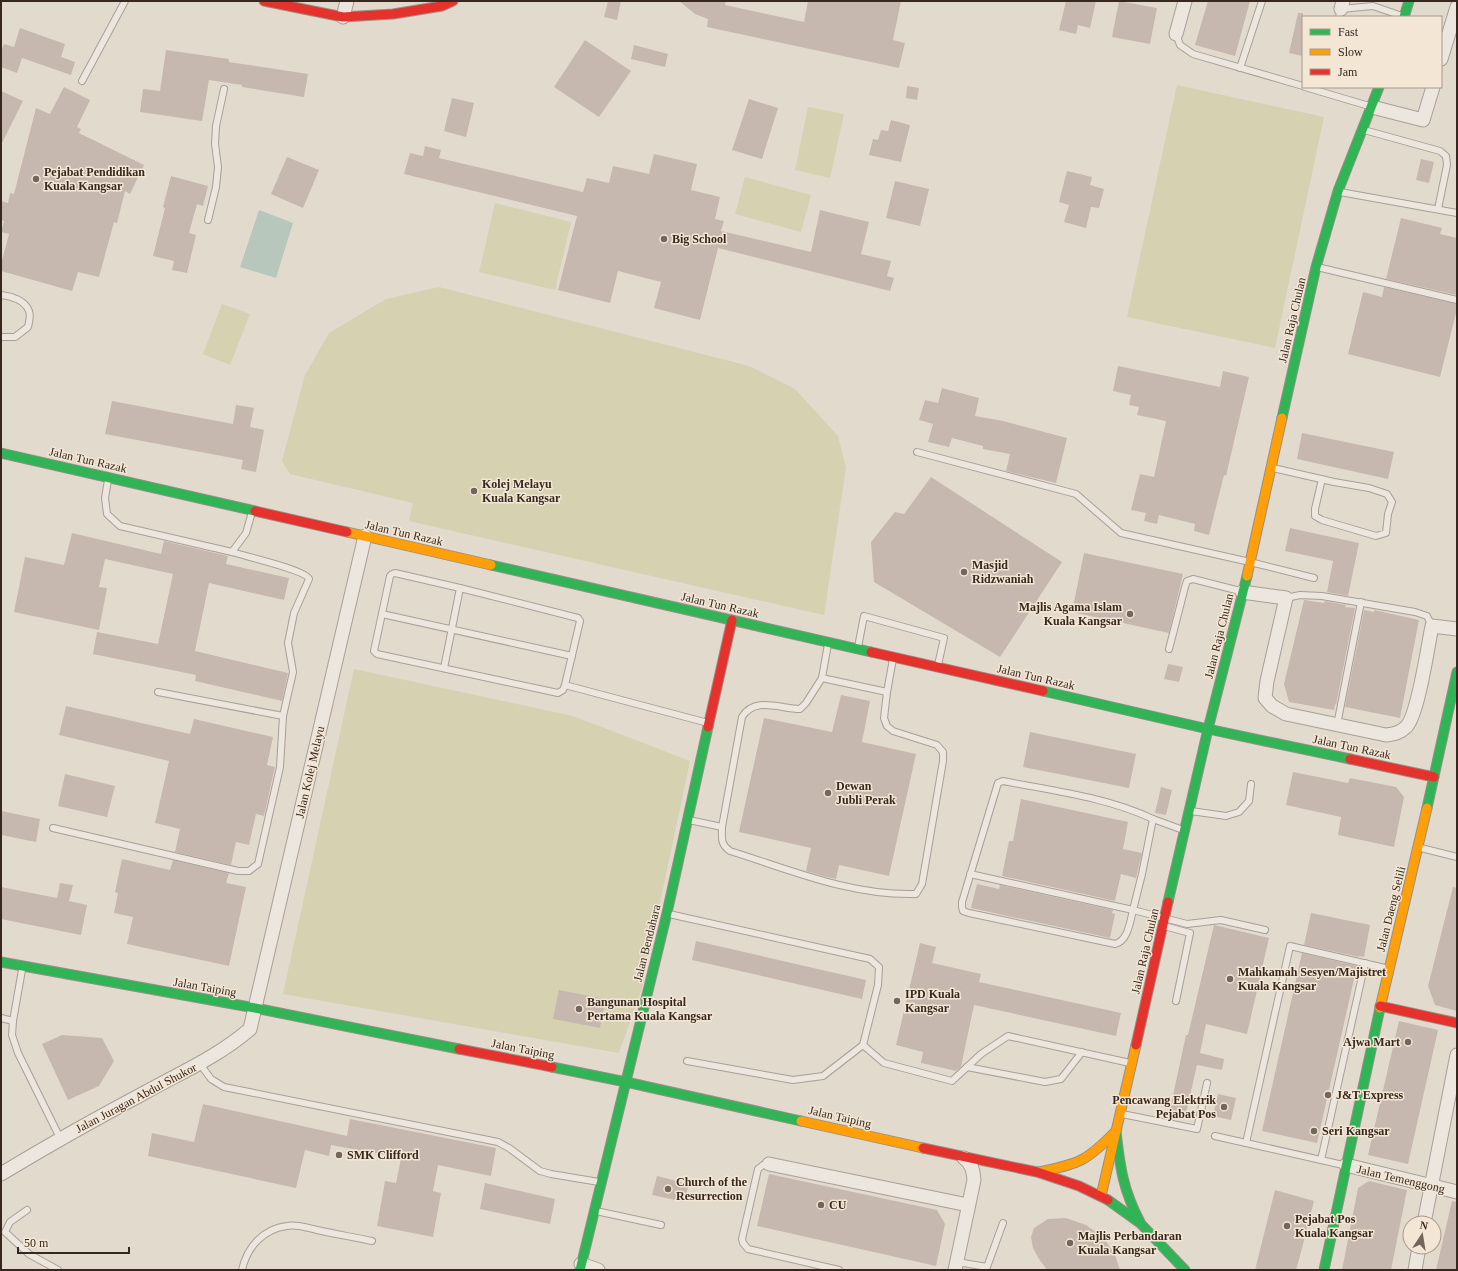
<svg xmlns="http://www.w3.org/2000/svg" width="1458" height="1271" font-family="'Times New Roman',serif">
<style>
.grass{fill:#d5d1b1}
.water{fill:#b8c7bc}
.building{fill:#c7b8af}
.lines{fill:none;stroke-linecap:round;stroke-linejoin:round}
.lane-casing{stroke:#a89f96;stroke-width:8}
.street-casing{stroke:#a89f96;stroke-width:15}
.fast-casing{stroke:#988f86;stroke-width:11}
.slow-casing{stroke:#988f86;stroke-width:11}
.jam-casing{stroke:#988f86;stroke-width:11}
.lane{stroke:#ece6de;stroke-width:6}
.street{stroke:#ece6de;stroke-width:13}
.fast{stroke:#30b455;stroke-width:9}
.slow{stroke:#ff9f0a;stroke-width:9}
.jam{stroke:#e5322d;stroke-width:9}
.poi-dot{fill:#73665c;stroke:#f3e6d4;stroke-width:1.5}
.labels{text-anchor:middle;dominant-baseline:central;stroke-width:3;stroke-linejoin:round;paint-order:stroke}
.poi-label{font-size:12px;font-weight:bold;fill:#36271f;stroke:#f3e6d4;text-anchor:start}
.street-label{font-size:12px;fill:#36271f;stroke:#f3e6d4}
</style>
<rect width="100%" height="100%" fill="#e3dace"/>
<!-- grass -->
<g class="grass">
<polygon points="1177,85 1324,117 1275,348 1127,317"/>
<polygon points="808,107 844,114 830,178 795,170"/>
<polygon points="745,177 811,195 801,232 735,214"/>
<polygon points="495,203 571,222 555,290 479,272"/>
<polygon points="439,287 749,366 795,389 838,436 846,468 824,615 409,521 413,503 290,474 282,461 305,375 329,333 386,299"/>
<polygon points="222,304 250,314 230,365 203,354"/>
<polygon points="354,669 573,716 690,761 642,988 619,1053 283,994"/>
</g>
<!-- water -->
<polygon class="water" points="259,210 293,223 276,278 240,267"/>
<!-- building -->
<g class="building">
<polygon points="608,1 621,1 617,20 604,17"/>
<polygon points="679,1 726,1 725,5 804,22 808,1 901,1 893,40 905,43 899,68 707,27 708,19 695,14"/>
<polygon points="1066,1 1096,1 1090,28 1078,25 1076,34 1059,30"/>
<polygon points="1119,1 1157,8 1150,44 1112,37"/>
<polygon points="1208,1 1250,1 1235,56 1195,45"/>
<polygon points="1298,13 1303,13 1303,56 1289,53"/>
<polygon points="20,28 65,44 61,57 75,62 71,75 22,58 17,73 1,67 1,51 4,44 14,47"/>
<polygon points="585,40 631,71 599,117 554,87"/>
<polygon points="634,45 668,54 665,67 631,59"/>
<polygon points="166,50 229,59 229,62 308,74 304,97 242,87 242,85 209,80 202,121 140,112 143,89 160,91"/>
<polygon points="907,86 919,88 917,100 906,98"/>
<polygon points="64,87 90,100 77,127 81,129 79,133 144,165 130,194 125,191 117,223 114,222 99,277 78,272 72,291 1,271 1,264 9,234 1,232 4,221 1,220 1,201 8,203 10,193 14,194 36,108 50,114"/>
<polygon points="1,91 23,101 1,145"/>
<polygon points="452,98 474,103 466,137 444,131"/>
<polygon points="749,99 778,108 762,159 732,150"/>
<polygon points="891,120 910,125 901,162 869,155 873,139 878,140 881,130 888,131"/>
<polygon points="425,146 441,150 439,158 583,192 587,178 609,183 613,166 649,174 654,154 697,164 691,190 720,197 715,219 724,221 721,231 811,252 820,210 869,222 861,254 891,261 887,276 894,278 890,291 718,248 700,320 654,308 661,282 618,271 610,303 558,290 577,216 404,174 410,153 423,156"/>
<polygon points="287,157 319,170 303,208 271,194"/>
<polygon points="1421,159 1434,162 1429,183 1416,180"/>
<polygon points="1067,171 1092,177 1090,185 1104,189 1099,208 1091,207 1086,228 1064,222 1069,205 1059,202"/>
<polygon points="171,176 208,186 203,206 197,204 189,233 196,235 187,273 172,270 174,261 153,256 165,208 163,207"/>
<polygon points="895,181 929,189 920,226 886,218"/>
<polygon points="1401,218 1442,228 1440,234 1457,238 1457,295 1386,279"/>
<polygon points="1384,287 1457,304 1457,309 1440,377 1348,354 1363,292 1382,297"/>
<polygon points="1118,366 1220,387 1223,371 1249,377 1226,476 1224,475 1209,535 1194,531 1195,524 1159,515 1157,524 1144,521 1146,513 1131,510 1140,474 1154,477 1166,421 1137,415 1139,407 1129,405 1131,395 1113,391"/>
<polygon points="942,388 979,398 975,416 1003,421 1067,438 1056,483 1006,471 1010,454 983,449 983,446 952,438 949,447 928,442 933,424 919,420 925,400 938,403"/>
<polygon points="112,401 233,424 236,405 254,408 250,427 264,430 256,472 241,469 243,460 105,434"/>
<polygon points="1302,433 1394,452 1388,479 1297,459"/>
<polygon points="931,477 1062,562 1000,657 874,582 871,542 895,512 904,514"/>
<polygon points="1290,528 1359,543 1348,596 1327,592 1333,561 1285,551"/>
<polygon points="72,533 161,554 164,541 228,556 226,564 289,578 284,600 209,583 195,651 288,673 282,701 195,681 196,675 93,654 97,632 158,644 173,574 105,559 99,587 107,588 99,630 14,612 25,557 64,565"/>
<polygon points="1084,553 1183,574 1169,633 1072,612"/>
<polygon points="1304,600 1324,603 1325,601 1346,605 1345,607 1355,608 1336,705 1335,704 1334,710 1289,702 1284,684"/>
<polygon points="1364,610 1374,612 1374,610 1419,620 1400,718 1345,707"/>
<polygon points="1168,664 1183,667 1179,682 1164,679"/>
<polygon points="841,695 870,701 862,742 916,754 889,876 839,865 836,879 823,876 806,871 811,848 739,832 764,718 832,732"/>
<polygon points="66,706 190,734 194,719 273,737 267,765 275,767 264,816 256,814 249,845 236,842 231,865 175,852 180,829 155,823 169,761 59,735"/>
<polygon points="1030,732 1136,754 1129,788 1023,767"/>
<polygon points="1293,772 1348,783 1350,778 1396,787 1404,797 1394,847 1338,835 1341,817 1286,805"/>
<polygon points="65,774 115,786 107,817 58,806"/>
<polygon points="1161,787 1172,790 1166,815 1155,813"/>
<polygon points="1021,799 1128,822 1123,849 1142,853 1136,878 1121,874 1115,901 1002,876 1009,841 1013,841"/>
<polygon points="1,811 40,819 36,842 1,835"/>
<polygon points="122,859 170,870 173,860 229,873 226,883 246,887 229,966 127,944 133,917 114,913 118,893 115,892"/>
<polygon points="60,883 73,885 69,901 87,905 81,935 1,919 1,887 57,898"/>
<polygon points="977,884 999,889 1000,885 1113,910 1112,913 1115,914 1110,938 971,908"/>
<polygon points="1453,887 1457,888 1457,1011 1435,1005 1428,986"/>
<polygon points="1311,913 1370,925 1364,957 1359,956 1359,957 1304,945"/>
<polygon points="1214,925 1269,938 1247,1034 1206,1024 1200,1053 1224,1059 1222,1070 1197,1065 1185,1118 1169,1114 1186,1035 1188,1035"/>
<polygon points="696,941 866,980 862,999 692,960"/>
<polygon points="920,943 936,947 932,963 981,974 979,982 1121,1013 1116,1036 974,1005 961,1067 956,1071 921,1063 923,1052 896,1045"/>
<polygon points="1302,953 1357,966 1317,1143 1262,1131"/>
<polygon points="559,990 605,999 600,1028 553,1019"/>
<polygon points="1399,1021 1438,1030 1408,1164 1368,1155"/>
<polygon points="62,1035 102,1038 114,1061 99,1086 68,1100 42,1044"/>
<polygon points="1218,1094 1236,1098 1231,1120 1213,1116"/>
<polygon points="203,1104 347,1136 350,1119 496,1148 491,1176 438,1165 433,1191 441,1193 433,1237 377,1226 385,1181 396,1183 401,1158 331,1145 329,1156 305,1150 296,1188 148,1156 152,1133 194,1142"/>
<polygon points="769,1174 937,1210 945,1224 936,1266 757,1226"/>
<polygon points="657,1176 689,1184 684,1202 652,1195"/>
<polygon points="1369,1181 1407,1190 1391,1270 1342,1270 1358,1188"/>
<polygon points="485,1183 555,1199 550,1224 480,1209"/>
<polygon points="1275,1190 1314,1201 1301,1252 1296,1270 1255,1270"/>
<polygon points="1452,1201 1457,1202 1457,1270 1436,1270"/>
<polygon points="1066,1218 1086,1225 1104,1238 1115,1255 1120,1270 1047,1270 1039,1259 1033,1248 1031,1237 1034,1228 1048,1219"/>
</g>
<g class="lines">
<defs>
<g id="lane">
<polyline points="1339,17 1341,9 1373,6 1402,16"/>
<polyline points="1176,34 1180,45 1193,54 1303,86"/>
<polyline points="1240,68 1262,1"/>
<polyline points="82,81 125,1"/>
<polyline points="1305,87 1369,106"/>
<polyline points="1364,130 1440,151 1446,156 1447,165 1438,209"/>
<polyline points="1340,192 1457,213"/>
<polyline points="208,220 216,187 218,167 215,144 216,126 224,89"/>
<polyline points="1317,267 1457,300"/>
<path d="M1,295c10,1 24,5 28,16 2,5 0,11 -1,16l-13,10h-14"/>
<polyline points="917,452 1076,494 1121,533 1250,562 1314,578"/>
<polyline points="1273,468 1334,482 1369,488 1387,494 1392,502 1388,514 1386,533 1376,536 1322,520 1315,516 1315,509 1322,479"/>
<polyline points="108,480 105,498 107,514 120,526 232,552 246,533 252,512"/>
<polyline points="1286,598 1300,595 1322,596 1415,612 1427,616 1432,626"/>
<polyline points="382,614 572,656"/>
<polyline points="828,644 822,678 887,692 893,659"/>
<polyline points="858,647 864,616 944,638 938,665"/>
<polyline points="1169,649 1185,587 1187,581 1193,579 1240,591"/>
<polyline points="444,668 460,588"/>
<polyline points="565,685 580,621 578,618 460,588 395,573 392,574 390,576 374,651 377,654 558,693 563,690 565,685 708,723"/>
<polyline points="158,692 283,716"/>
<polyline points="1337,725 1361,602"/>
<polyline points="1191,811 1226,816 1239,812 1249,801 1251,784"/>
<path d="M689,820l33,7 20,-110c13,-21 38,-8 58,-8l6,-6 16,-25"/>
<path d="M722,827c0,11 -2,17 8,24 61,19 121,45 186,43l6,-10 21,-123v-9l-6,-7 -44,-14 -6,-5 -3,-8 3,-26"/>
<path d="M53,828l185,43h11l9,-7 22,-97 3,-51 10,-44 -5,-29 6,-30 15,-34c-3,-9 -65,-23 -77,-27"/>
<polyline points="1183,830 1153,819 1142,874 1133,910 1187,924 1221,920 1265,930"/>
<polyline points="1421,848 1457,857"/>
<path d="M970,874l163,36c-3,12 -5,31 -18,34l-146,-31 -6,-2 -1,-4v-5l36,-119 5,-2c51,10 103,16 150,38"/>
<polyline points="669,914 870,959 879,967 878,985 863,1045 823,1076 793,1080 687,1061"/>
<polyline points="1164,926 1190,933 1176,1001"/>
<polyline points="1,1018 13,1021 22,970"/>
<polyline points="13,1021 12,1035 18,1053 60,1138"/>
<polyline points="863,1045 884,1063 952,1081 981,1054 1008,1036 1130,1063"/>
<polyline points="200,1064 211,1079 224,1087 498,1142 509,1148 540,1171 551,1174 599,1182"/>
<polyline points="967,1067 1045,1082 1061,1079 1082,1052"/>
<polyline points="1122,1114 1197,1129 1207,1083"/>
<polyline points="1215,1136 1343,1165"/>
<polyline points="1246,1143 1290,946 1385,968"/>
<polyline points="1321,1160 1365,963"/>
<polyline points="769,1164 763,1165 758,1169 742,1239 743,1243 748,1249 839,1270"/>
<polyline points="27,1210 10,1222 5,1232 29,1254 58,1270"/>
<polyline points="596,1211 661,1225"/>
<polyline points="957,1262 987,1267 1003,1223"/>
<path d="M242,1270c5,-23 21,-41 45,-44 9,-2 21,2 30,4 18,4 36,7 55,11"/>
</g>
<g id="street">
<polyline points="1341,9 1343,1"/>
<polyline points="343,17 347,1"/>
<polyline points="1176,34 1185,1"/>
<polyline points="1441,59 1457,7"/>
<polyline points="1372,107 1423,120 1433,87"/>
<path d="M1242,592l44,6 -19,83 -2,17 7,8 14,8 100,21c8,-1 14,-2 20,-8 12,-11 22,-82 26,-101l25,3"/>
<polyline points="769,1164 968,1205"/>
<polyline points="1346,1165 1457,1192"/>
<path d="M1,1174c48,-29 96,-56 145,-82 36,-20 73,-36 104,-63l115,-493"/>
<polyline points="1424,1223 1457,1055"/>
<polyline points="581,1264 598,1270"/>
<path d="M955,1270l19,-90c-1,-10 -2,-16 -10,-22"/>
<polyline points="1415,1270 1419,1247"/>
</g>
<g id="fast">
<polyline points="1404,17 1409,1"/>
<polyline points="1282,418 1316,267 1338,191 1379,87"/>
<polyline points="1,453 255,511"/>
<polyline points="491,565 871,652"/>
<polyline points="1043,691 1208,729 1350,759"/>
<polyline points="1427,808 1457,672"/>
<polyline points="1168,902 1208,729 1247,576"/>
<polyline points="1,962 255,1008 459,1049"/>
<polyline points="552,1067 626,1082 801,1121"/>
<path d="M1116,1131c4,36 7,59 24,91"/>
<polyline points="1108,1200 1140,1223 1185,1270"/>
<polyline points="580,1270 667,913 708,727"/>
<polyline points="1324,1270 1380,1008"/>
</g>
<g id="slow">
<polyline points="347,532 491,565"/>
<polyline points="1247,576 1282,418"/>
<polyline points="1380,1008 1427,808"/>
<polyline points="801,1121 923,1148"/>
<path d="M1039,1172c40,-8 48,-11 77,-41"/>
<polyline points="1101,1196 1136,1045"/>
</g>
<g id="jam">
<polyline points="264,1 343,17 393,14 442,6 453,1"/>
<polyline points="255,511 347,532"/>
<polyline points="871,652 1043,691"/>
<polyline points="708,727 732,620"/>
<polyline points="1350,759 1434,777"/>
<polyline points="1380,1006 1457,1023"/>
<polyline points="1136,1045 1168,902"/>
<polyline points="459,1049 552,1067"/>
<polyline points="923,1148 1037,1172 1079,1186 1108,1200"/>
</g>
</defs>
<!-- lane casing -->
<use href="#lane" class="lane-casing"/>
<!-- street casing -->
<use href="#street" class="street-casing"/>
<!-- fast casing -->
<use href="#fast" class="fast-casing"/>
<!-- slow casing -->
<use href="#slow" class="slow-casing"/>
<!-- jam casing -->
<use href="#jam" class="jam-casing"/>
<!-- lane -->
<use href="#lane" class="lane"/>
<!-- street -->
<use href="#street" class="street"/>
<!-- fast -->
<use href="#fast" class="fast"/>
<!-- slow -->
<use href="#slow" class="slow"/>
<!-- jam -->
<use href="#jam" class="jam"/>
</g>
<!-- markers -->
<g class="poi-dot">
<circle cx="36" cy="179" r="4"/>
<circle cx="664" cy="239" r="4"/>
<circle cx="474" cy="491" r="4"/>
<circle cx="964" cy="572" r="4"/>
<circle cx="1130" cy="614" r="4"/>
<circle cx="828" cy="793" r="4"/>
<circle cx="1230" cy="979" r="4"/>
<circle cx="897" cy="1001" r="4"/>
<circle cx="579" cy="1009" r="4"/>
<circle cx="1408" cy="1042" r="4"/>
<circle cx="1328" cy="1095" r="4"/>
<circle cx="1224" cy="1107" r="4"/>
<circle cx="1314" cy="1131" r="4"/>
<circle cx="339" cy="1155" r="4"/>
<circle cx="668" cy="1189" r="4"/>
<circle cx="821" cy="1205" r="4"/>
<circle cx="1287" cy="1226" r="4"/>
<circle cx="1070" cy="1243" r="4"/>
</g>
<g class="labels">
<!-- poi labels -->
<g class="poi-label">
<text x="44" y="172">Pejabat Pendidikan<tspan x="44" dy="14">Kuala Kangsar</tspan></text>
<text x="672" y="239">Big School</text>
<text x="482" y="484">Kolej Melayu<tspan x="482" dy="14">Kuala Kangsar</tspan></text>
<text x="972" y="565">Masjid<tspan x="972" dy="14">Ridzwaniah</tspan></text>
<text x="1122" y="607" text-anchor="end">Majlis Agama Islam<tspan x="1122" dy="14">Kuala Kangsar</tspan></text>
<text x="836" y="786">Dewan<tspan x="836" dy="14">Jubli Perak</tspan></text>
<text x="1238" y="972">Mahkamah Sesyen/Majistret<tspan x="1238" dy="14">Kuala Kangsar</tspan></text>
<text x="905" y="994">IPD Kuala<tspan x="905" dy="14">Kangsar</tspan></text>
<text x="587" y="1002">Bangunan Hospital<tspan x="587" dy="14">Pertama Kuala Kangsar</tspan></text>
<text x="1400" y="1042" text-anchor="end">Ajwa Mart</text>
<text x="1336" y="1095">J&amp;T Express</text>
<text x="1216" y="1100" text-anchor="end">Pencawang Elektrik<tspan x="1216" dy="14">Pejabat Pos</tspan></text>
<text x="1322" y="1131">Seri Kangsar</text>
<text x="347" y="1155">SMK Clifford</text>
<text x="676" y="1182">Church of the<tspan x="676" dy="14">Resurrection</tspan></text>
<text x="829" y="1205">CU</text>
<text x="1295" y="1219">Pejabat Pos<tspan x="1295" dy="14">Kuala Kangsar</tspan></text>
<text x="1078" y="1236">Majlis Perbandaran<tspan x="1078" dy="14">Kuala Kangsar</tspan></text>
</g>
<!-- street labels -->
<g class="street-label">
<text transform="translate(1292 320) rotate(-77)">Jalan Raja Chulan</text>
<text transform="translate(88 460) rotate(13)">Jalan Tun Razak</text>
<text transform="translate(404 533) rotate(13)">Jalan Tun Razak</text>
<text transform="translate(720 605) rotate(13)">Jalan Tun Razak</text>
<text transform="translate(1219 636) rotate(-76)">Jalan Raja Chulan</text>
<text transform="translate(1036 677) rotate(13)">Jalan Tun Razak</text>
<text transform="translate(1352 747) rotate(12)">Jalan Tun Razak</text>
<text transform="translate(310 772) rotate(-77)">Jalan Kolej Melayu</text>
<text transform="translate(1391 909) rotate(-76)">Jalan Daeng Selili</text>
<text transform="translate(647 943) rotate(-76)">Jalan Bendahara</text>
<text transform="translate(1145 951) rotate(-77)">Jalan Raja Chulan</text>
<text transform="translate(205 987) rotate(10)">Jalan Taiping</text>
<text transform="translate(523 1049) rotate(11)">Jalan Taiping</text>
<text transform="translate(136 1098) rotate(-28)">Jalan Juragan Abdul Shukor</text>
<text transform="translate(840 1117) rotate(13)">Jalan Taiping</text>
<text transform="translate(1401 1179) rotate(13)">Jalan Temenggong</text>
</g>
</g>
<!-- border -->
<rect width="1458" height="1271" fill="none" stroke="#36271f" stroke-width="4"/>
<!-- legend -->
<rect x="1302" y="16" width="140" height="72" fill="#f3e6d4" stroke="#a79a8c"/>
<rect x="1310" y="29" width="20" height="6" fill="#30b455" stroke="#a79a8c"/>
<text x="1338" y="36" font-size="12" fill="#36271f">Fast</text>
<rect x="1310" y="49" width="20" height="6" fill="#ff9f0a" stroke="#a79a8c"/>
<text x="1338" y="56" font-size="12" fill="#36271f">Slow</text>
<rect x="1310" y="69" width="20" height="6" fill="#e5322d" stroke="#a79a8c"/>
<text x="1338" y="76" font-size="12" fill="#36271f">Jam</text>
<!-- north arrow -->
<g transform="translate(1422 1235) rotate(12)"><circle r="19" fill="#f3e6d4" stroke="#a79a8c"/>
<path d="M0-3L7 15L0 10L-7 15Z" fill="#73665c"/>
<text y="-6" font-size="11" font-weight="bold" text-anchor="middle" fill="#36271f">N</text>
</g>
<!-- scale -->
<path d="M18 1247v6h111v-6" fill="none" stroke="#36271f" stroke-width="2"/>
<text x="24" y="1247" font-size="12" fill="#36271f" stroke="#f3e6d4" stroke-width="3" paint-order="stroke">50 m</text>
</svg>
